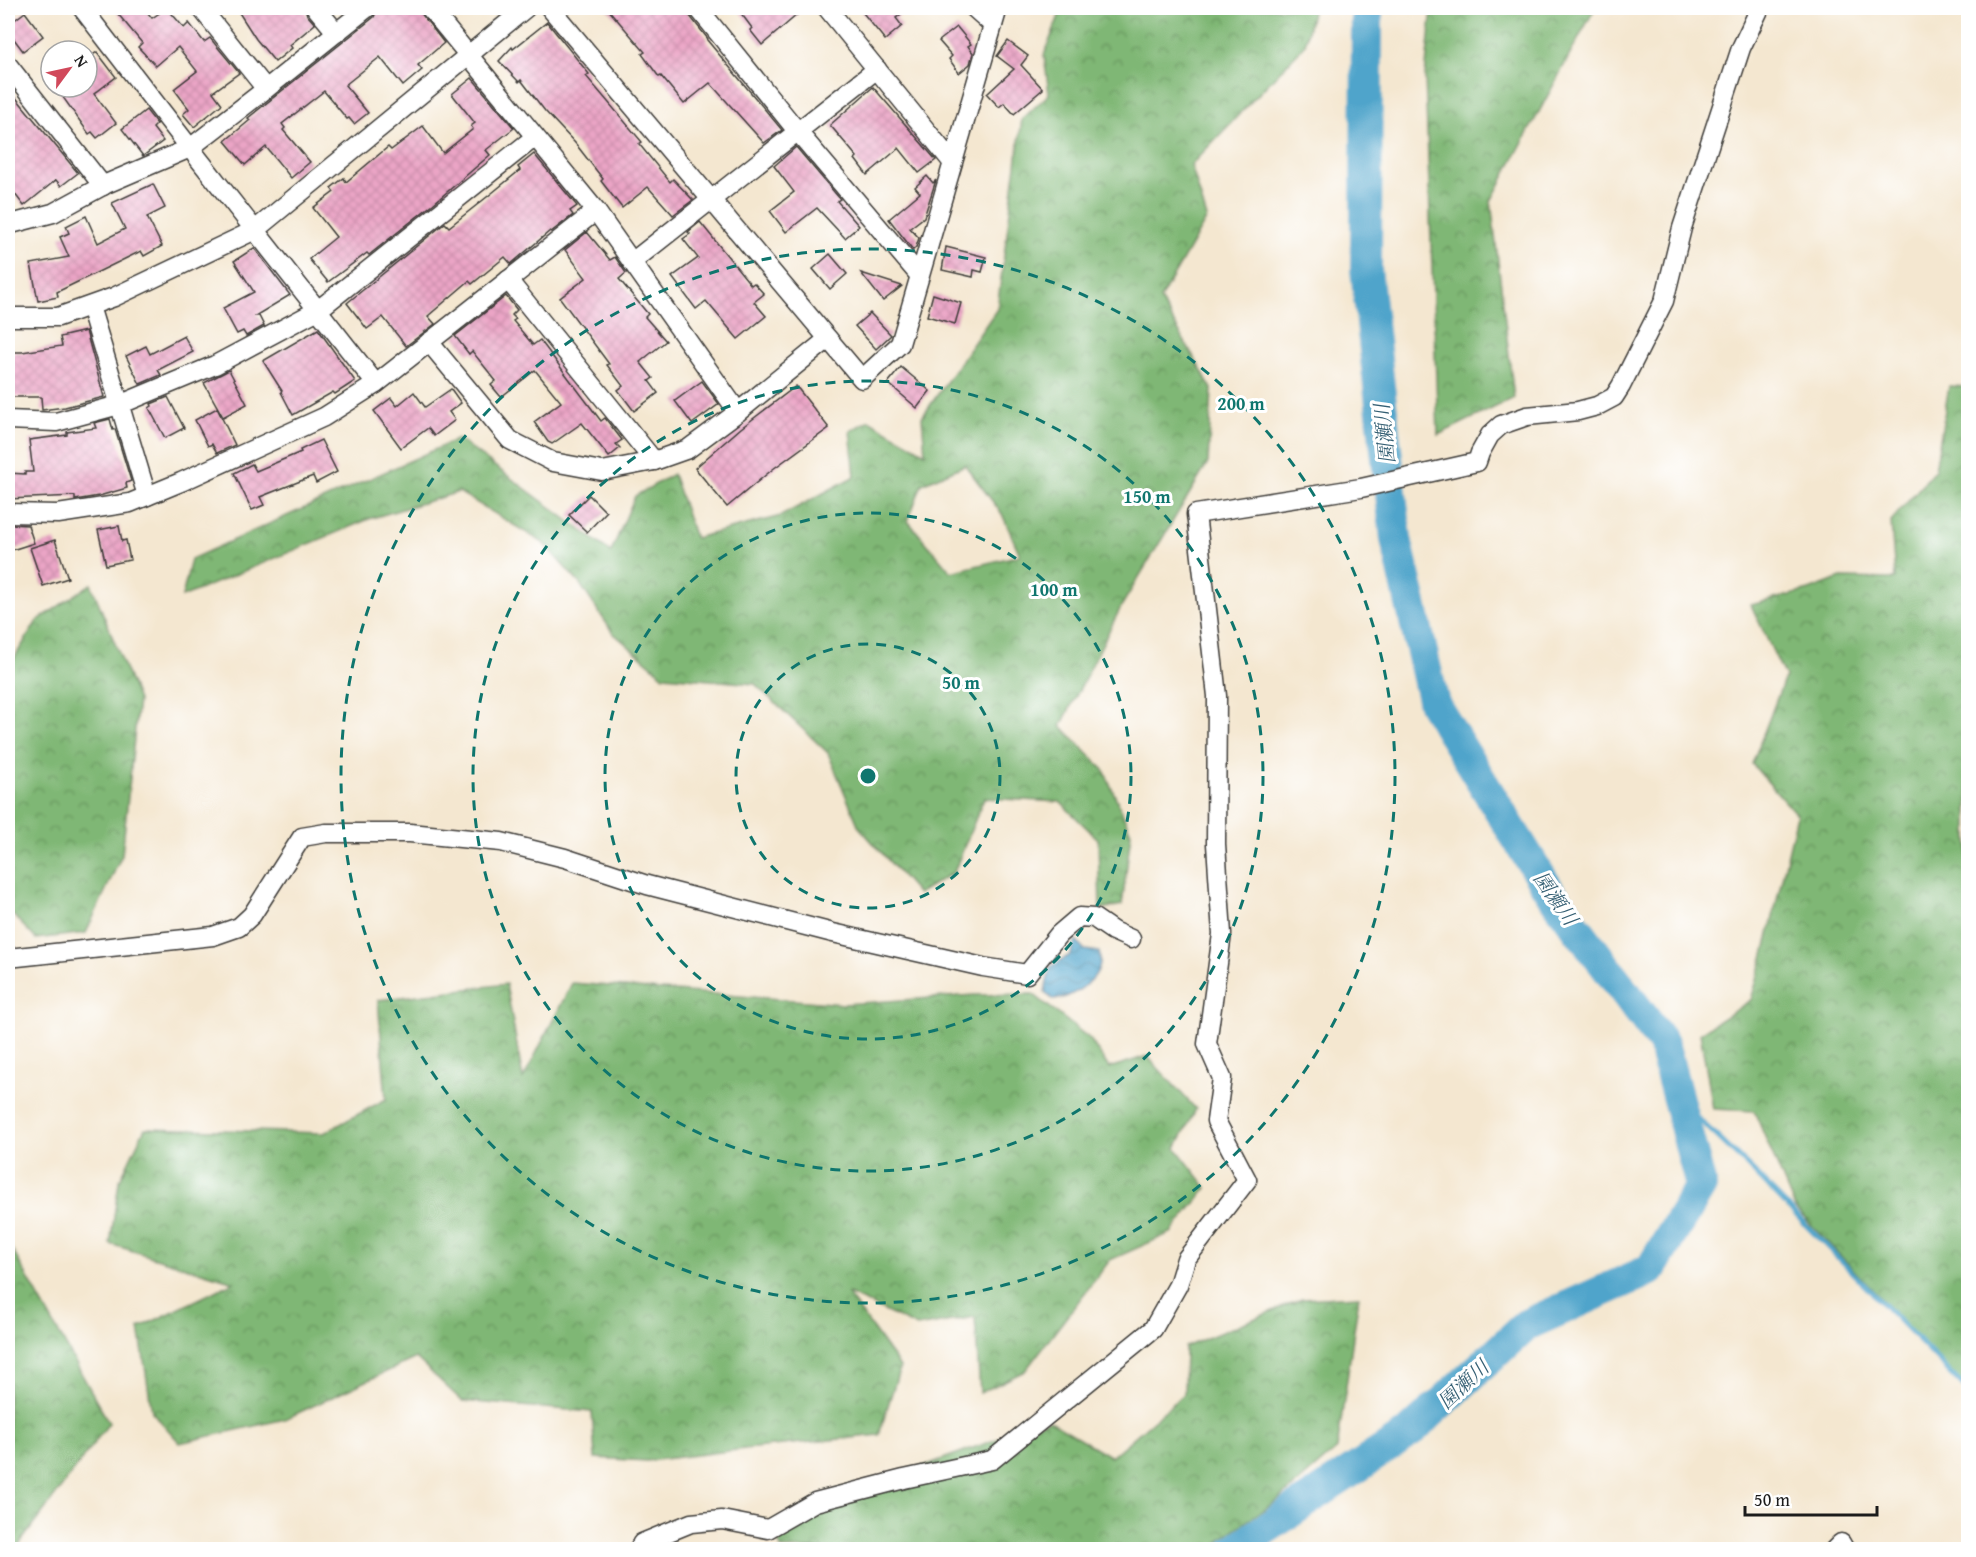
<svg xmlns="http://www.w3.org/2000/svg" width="1976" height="1557" font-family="'Gentium Book Plus','Noto Serif JP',serif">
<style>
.forest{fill:url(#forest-crowns);stroke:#4e6a48;stroke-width:1.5;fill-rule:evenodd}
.water{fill:url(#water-waves);stroke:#366074;stroke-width:1.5}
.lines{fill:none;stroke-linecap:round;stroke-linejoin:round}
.stream{stroke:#4fa4cb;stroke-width:5}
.river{stroke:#4fa4cb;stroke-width:32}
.building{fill:url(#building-cross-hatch)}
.minor-casing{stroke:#3c3a37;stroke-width:21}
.minor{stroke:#fff;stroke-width:18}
.ring{fill:none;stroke:#0f766e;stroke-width:3;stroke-dasharray:10 8}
.labels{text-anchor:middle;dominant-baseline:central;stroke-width:6;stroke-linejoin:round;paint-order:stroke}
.water-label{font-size:20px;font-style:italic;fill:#366074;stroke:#fff}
.centre{fill:#0f766e;stroke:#fff;stroke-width:3}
.ring-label{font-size:18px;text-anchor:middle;font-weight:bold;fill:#0f766e;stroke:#fff;stroke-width:6;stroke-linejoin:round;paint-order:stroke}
</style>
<defs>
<pattern id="forest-crowns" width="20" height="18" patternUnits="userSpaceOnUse" patternTransform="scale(1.5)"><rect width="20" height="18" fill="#7fb774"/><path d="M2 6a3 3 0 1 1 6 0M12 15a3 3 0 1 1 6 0" fill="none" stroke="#67945e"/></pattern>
<pattern id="water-waves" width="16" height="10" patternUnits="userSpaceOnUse" patternTransform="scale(1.5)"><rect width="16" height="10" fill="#4fa4cb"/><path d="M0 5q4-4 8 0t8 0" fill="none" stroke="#4185a4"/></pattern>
<pattern id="building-cross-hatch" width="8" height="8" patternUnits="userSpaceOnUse" patternTransform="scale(1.5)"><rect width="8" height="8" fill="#eba5c6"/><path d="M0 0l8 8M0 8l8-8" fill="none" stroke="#c98daa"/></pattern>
</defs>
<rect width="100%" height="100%" fill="#fff"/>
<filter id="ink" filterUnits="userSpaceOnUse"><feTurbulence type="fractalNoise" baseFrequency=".0167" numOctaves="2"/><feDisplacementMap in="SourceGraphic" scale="12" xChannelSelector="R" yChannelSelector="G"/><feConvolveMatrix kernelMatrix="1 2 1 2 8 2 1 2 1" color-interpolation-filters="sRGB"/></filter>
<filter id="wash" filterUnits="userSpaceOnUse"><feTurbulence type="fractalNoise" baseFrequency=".008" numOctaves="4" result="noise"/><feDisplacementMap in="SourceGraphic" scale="24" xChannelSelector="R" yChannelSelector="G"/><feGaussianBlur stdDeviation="1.35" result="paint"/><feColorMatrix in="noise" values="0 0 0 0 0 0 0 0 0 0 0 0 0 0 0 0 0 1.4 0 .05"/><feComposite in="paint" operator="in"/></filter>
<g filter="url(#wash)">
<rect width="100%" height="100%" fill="#f4e7d0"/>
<!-- forest -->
<g class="forest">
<path d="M1062,8h251l-8,37 -114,120 16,53 -47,81 52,90 -4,74 -86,142 -61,121 43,44 27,63 -9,72 -22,4 -2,-70 -38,-37 -76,-4 -30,74 -36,22 -59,-67 -31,-74 -73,-69 -91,-8 -51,-43 -33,-49 -38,-42 -83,-50 -90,27 -187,78 9,-38 267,-120 153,113 24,-56 38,-22 22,64 86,-22 74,-40 -5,-45 19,-11 56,33 -3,-36 75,-108 25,-190 27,-25 -5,-39zM965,465l37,49 18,41 -69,17 -43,-51 14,-37z"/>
<polygon points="1432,8 1595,8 1491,201 1514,398 1438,435 1425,76"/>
<polygon points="1949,386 1968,387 1968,1391 1795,1208 1754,1111 1713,1109 1700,1033 1751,1000 1765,951 1797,815 1752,764 1785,677 1751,605 1809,590 1841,578 1895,579 1891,521 1935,470"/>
<polygon points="91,584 138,700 122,855 86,933 36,939 8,910 8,668 37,621"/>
<polygon points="572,983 844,1004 975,995 1033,994 1090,1039 1109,1068 1147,1056 1196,1109 1176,1148 1207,1188 1171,1233 1110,1260 1025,1371 980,1393 975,1317 917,1327 847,1293 900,1367 879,1435 754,1448 647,1461 595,1458 592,1412 462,1401 416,1358 285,1419 180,1443 152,1412 139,1328 234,1282 110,1244 119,1182 145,1128 324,1133 386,1099 378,1000 506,984 523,1079"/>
<polygon points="8,1242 109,1423 15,1550 8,1549"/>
<polygon points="1359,1296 1337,1449 1281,1498 1222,1538 1214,1549 781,1549 772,1522 1049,1420 1111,1457 1184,1394 1185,1347 1302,1299"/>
</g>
<!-- water -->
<path class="water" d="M1076,941l9,9 14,2c8,24 -25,46 -46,48l-8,-8 5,-25 20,-12z"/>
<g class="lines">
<!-- stream -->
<polyline class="stream" points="1678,1099 1754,1172 1968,1391"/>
<!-- river -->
<polyline class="river" points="1234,1550 1410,1432 1526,1325 1650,1270 1701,1186 1663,1043 1550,892 1434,704 1396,539 1366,269 1367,8"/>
</g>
<g id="blocks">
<!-- building -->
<g class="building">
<polygon points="113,8 144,8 152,18 167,8 184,28 189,23 204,42 210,38 239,73 213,92 222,104 194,127 183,114 189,109 174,89 197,71 178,47 156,66 138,47 142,43"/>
<polygon points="236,8 305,8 307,15 315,24 290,45 292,48 275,62 256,39"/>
<polygon points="378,8 417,8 444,43 418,65 422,70 403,86 380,57 345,85 368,113 354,124 349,118 347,119 324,91 282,124 285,128 283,130 310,162 291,178 266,147 245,165 225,141 250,120 248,118 374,17"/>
<polygon points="607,8 687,8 689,15 708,39 707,40 782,130 764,143 710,83 684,104 661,76 659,77 642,54 645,52"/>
<polygon points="737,8 805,8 762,45 750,30 752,28"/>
<polygon points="859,8 909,8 896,18 902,26 885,40"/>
<polygon points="25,12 43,36 23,51 8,31 8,25"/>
<polygon points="547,22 589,74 586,76 642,142 639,144 670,182 673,179 693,200 673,215 648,187 622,208 601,181 603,179 575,143 545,111 521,80 519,82 499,61 512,47 513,49"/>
<polygon points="957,27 971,44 968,46 973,53 970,64 959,73 949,59 952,56 939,41"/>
<polygon points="1008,41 1028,56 1021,65 1043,89 1014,114 1004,103 999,107 987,94 1014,69 997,56"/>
<polygon points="97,52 116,77 94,94 116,123 97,138 92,132 89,134 60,93 68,87 87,87 87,59"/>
<polygon points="472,78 514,128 486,150 490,155 433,204 369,255 367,253 328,282 309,259 336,237 313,208 334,192 331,188 344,178 346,182 388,147 391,150 423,126 443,153 473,129 471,126 475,123 452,94"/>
<polygon points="873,87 936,160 919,173 899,148 867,175 855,159 857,157 830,125"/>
<polygon points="8,88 78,173 61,186 56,180 24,206 8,185"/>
<polygon points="146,110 157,124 153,128 163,141 143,156 122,129"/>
<polygon points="796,147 840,199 837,201 859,226 845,238 817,208 786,232 770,211 794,192 774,166"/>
<polygon points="534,154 577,206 570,211 573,215 551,232 550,231 511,264 505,257 472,284 469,281 428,316 435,324 406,346 383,317 367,329 347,303 445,223 449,227 492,193 520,170 518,167"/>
<polygon points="927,176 933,183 936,180 924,217 910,228 919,238 916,247 913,250 889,219 920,193 915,187"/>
<polygon points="153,184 165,208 147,217 162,246 144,256 141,251 57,292 58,297 38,301 31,264 69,257 60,237 69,233 66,226 86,216 98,243 125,229 112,203"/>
<polygon points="700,222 751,285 754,283 764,294 754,302 766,316 738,339 706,301 696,309 672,277 698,258 683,239 690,234 688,232"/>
<polygon points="587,232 610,260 615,257 626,273 619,279 648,314 645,317 666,341 640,362 653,378 649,381 658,393 634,411 618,390 623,386 607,365 609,364 560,298 586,278 565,250"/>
<polygon points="946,247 986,257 982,272 974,270 973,277 942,270"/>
<polygon points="254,248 290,295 255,316 259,316 264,326 246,336 243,331 237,334 223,308 254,292 234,261"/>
<polygon points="830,254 847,274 830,289 813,269"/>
<polygon points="861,273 902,286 883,301"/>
<polygon points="933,294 961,303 955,324 927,316"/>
<polygon points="506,296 517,310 512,315 516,319 513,321 533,345 540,340 601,421 605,418 622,440 616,444 620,448 609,457 582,423 552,444 548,442 534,422 561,402 535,370 501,397 491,385 496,381 472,351 469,354 455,336"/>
<polygon points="870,313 891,335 876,349 855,326"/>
<polygon points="318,329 355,381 335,394 333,392 293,415 281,392 282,391 263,361"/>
<polygon points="86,331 104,397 65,407 42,410 41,397 8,397 8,352 22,352 62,346 60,337"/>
<polygon points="184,336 193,352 158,370 161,375 140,384 126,356 146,346 150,354"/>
<polygon points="901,367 930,391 917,408 888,383"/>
<polygon points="229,370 247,404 223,417 204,383"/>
<polygon points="702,381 719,404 692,424 675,401"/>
<polygon points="796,386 829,428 773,469 727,507 695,468 741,428"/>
<polygon points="451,389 461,403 449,412 455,420 434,436 428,428 401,448 374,411 391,398 397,406 414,392 425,407"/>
<polygon points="168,397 184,428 165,438 149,408 152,406 151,404"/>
<polygon points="217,408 235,445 217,453 212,444 208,446 195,420"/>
<polygon points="110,419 113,430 115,429 131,481 126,483 127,488 99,496 75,500 75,496 8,499 8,473 25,474 25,472 33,472 29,440 67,435 67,432 96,428 94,423"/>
<polygon points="321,440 337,472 316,483 313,476 260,497 264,505 252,510 234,473 252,464 256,471 301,452 300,450"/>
<polygon points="589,495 606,512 587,532 569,515"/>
<polygon points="8,524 28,525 34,543 12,550 8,537"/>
<polygon points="119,526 122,541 126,540 130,560 106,565 98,530"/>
<polygon points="55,540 68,578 43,586 30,548"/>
</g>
</g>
</g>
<g filter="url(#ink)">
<use href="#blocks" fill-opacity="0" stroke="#3c3a37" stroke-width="1.5"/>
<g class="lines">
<defs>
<g id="minor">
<polyline points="201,8 266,89 190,148 376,384 596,211 738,412 828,339"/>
<polyline points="316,8 336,32"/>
<polyline points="430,8 596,211"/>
<polyline points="550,8 862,379 900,344 998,8"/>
<polyline points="698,8 798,132 919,275"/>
<polyline points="827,8 952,162"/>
<polyline points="974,8 993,25"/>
<polyline points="8,65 103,186"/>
<polyline points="266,89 367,8"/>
<polyline points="8,223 11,224 53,213 106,184 190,148 82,8"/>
<polyline points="632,262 877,69"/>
<polyline points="508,280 654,461"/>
<polyline points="90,306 147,496"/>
<polyline points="8,317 58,317 114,297 255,230 526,8"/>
<polyline points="429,342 510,440 553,462 602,471 654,461 688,449 738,412"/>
<polyline points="8,420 56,422 119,405 215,365 318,310 535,137"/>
<polyline points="8,513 58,514 130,503 181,482 324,417 376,384"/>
<polyline points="8,958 213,936 239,927 252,915 302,837 326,833 410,833 501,842 565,858 647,885 833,933 983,967 1027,974 1059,934 1079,917 1094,918 1113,931 1131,939"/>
<polyline points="638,1550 642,1543 691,1523 722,1520 768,1529 815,1502 904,1479 992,1460 1153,1329 1178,1285 1186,1259 1247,1180 1216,1121 1222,1078 1207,1044 1222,934 1216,844 1217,696 1196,514 1361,488 1477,462 1480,453 1490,435 1501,425 1527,416 1578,411 1597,406 1614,397 1621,386 1664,301 1682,228 1741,48 1760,8"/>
<polyline points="1834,1550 1841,1543 1845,1550"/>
</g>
</defs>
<!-- minor casing -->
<use href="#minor" class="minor-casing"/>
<!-- minor -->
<use href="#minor" class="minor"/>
</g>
</g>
<!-- distance rings -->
<g class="ring">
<circle cx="868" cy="776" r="132"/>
<circle cx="868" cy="776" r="263"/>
<circle cx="868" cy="776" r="395"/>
<circle cx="868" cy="776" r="527"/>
</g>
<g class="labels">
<!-- water labels -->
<g class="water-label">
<text transform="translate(1384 434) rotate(-96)">園瀬川</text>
<text transform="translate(1556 898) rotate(55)">園瀬川</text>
<text transform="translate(1463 1384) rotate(-43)">園瀬川</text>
</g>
</g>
<circle cx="868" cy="776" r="9" class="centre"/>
<g class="ring-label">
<text x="1241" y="410">200 m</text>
<text x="1147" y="503">150 m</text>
<text x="1054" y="596">100 m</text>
<text x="961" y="689">50 m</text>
</g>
<!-- margin -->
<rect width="1976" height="1557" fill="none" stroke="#fff" stroke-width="30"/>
<!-- north arrow -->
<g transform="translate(69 69) rotate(57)"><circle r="28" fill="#ffffff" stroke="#a4a4a4" stroke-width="1.5"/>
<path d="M0-4.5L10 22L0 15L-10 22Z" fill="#d1495b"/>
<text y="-9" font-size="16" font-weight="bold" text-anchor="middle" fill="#1c1c1c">N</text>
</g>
<!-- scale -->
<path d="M1745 1506v9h132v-9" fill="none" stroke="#1c1c1c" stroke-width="3"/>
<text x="1754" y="1506" font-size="18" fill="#1c1c1c" stroke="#ffffff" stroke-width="4.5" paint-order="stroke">50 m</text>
</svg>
